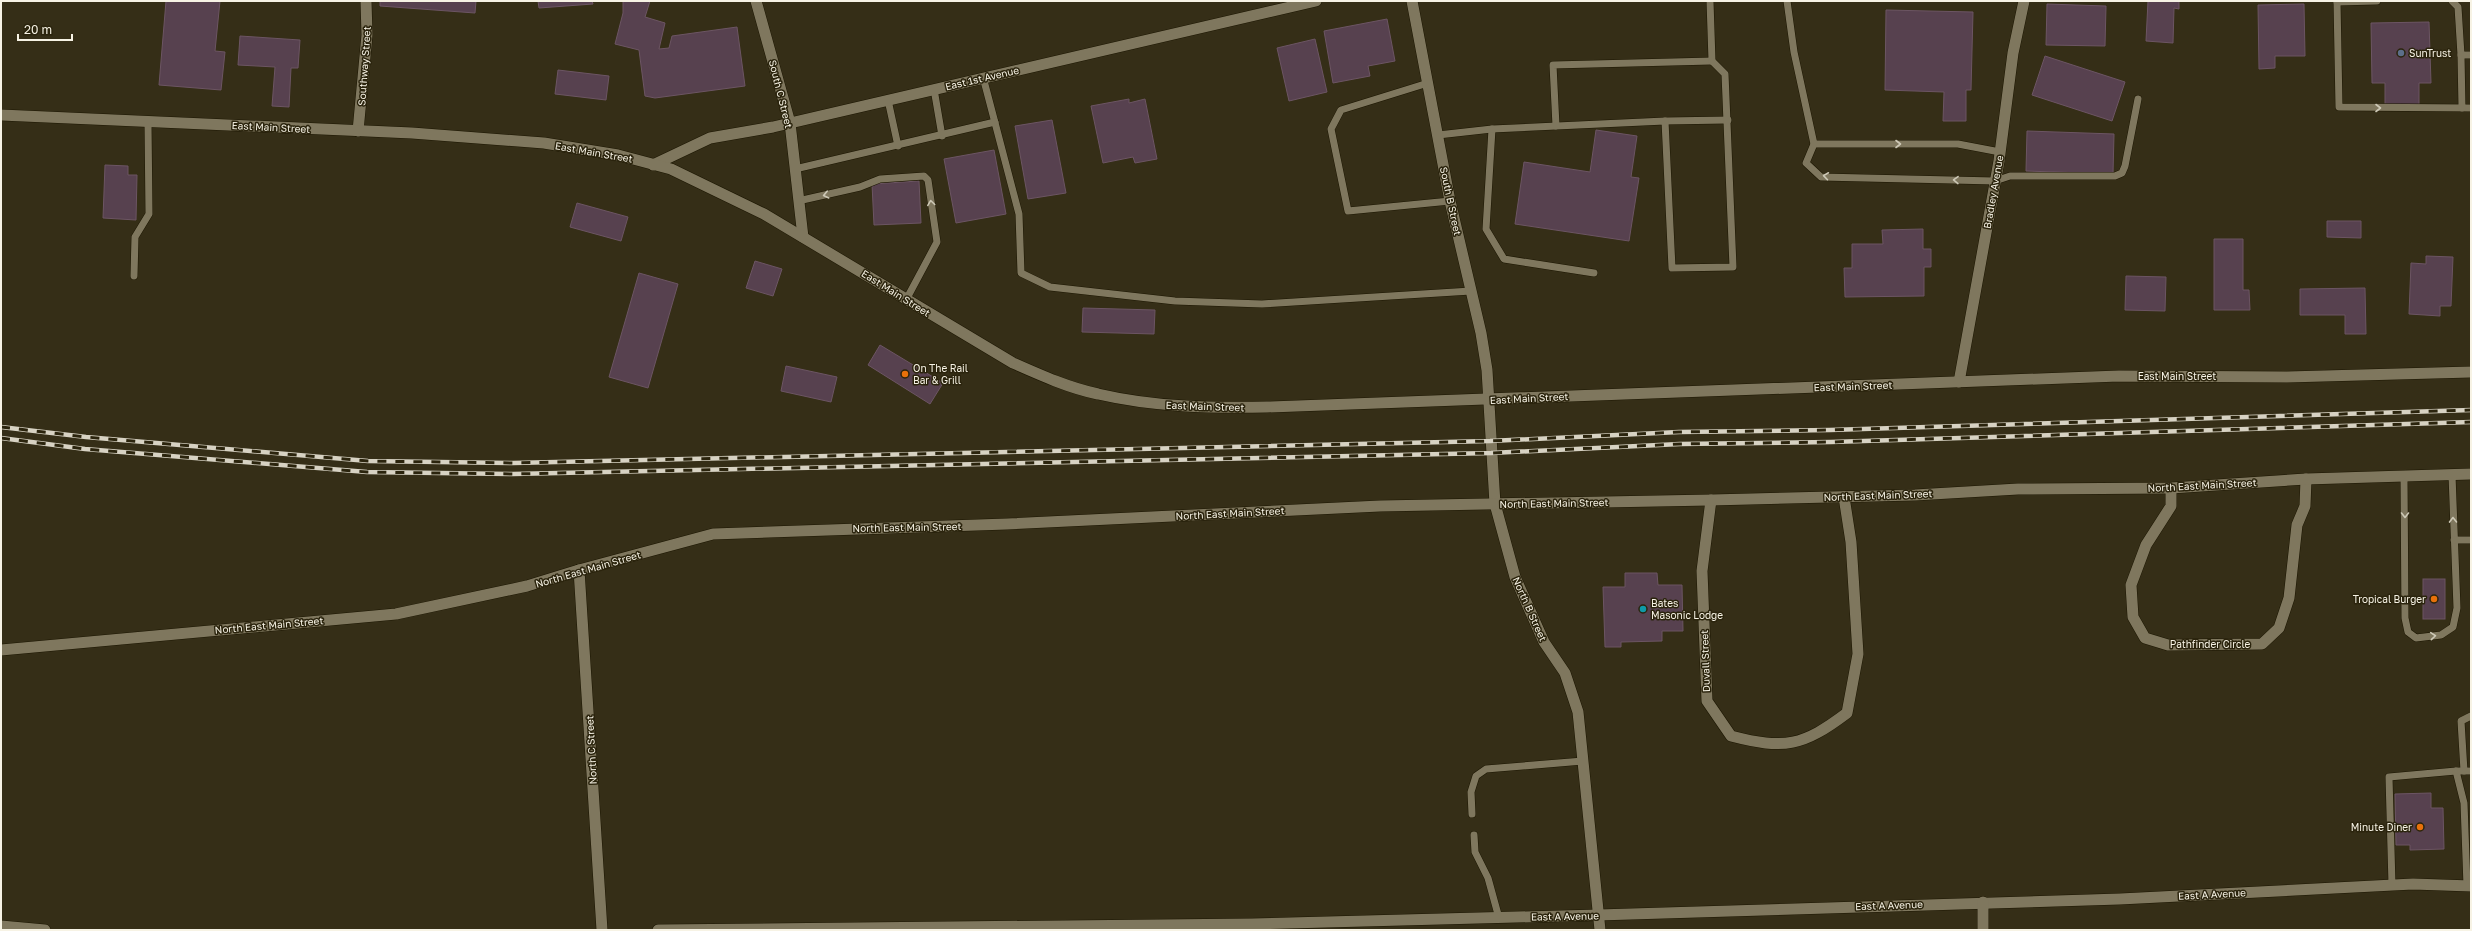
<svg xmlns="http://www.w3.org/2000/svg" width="2472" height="931" font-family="'Golos Text',sans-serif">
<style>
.building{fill:#57414f;stroke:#6c5563}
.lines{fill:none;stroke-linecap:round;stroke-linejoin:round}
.service-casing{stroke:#1c1602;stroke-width:8}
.minor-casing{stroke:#1c1602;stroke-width:12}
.tertiary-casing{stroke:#1c1602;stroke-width:12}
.secondary-casing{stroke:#1c1602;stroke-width:12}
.service{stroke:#7f775e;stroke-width:7}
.minor{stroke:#7f775e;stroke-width:11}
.tertiary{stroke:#7f775e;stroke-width:11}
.secondary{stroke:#7f775e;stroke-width:11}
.rail-casing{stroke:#d7d2c3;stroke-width:4.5}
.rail{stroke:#2b240d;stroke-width:3;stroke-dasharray:9;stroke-linecap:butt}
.oneway{stroke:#cdc8b6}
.service-dot{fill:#5c6f8a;stroke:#2b240d;stroke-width:1.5}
.food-dot{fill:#e8710a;stroke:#2b240d;stroke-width:1.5}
.culture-dot{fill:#0f9aa8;stroke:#2b240d;stroke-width:1.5}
.labels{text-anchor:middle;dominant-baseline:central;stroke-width:3;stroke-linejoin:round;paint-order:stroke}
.poi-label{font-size:10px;fill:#f7f3e5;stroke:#2b240d;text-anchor:start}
.street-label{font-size:10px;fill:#f7f3e5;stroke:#2b240d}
</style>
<rect width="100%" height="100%" fill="#352e17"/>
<!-- building -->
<g class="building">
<polygon points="166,1 220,1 215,51 225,52 221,90 159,85"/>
<polygon points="380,1 476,1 475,13 380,6"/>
<polygon points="538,1 592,1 593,4 539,8"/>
<polygon points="623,1 650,1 645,17 665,23 659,49 669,48 672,36 737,27 745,86 655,98 645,96 639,50 615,44 623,13"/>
<polygon points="2148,1 2179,1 2179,9 2174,8 2173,43 2146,41"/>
<polygon points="2047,4 2106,6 2105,46 2046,45"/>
<polygon points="2304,4 2305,56 2275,56 2275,68 2259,69 2258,5"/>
<polygon points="1886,10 1973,12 1971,90 1966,90 1966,121 1943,121 1944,92 1885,90"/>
<polygon points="1387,19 1395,61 1368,66 1370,76 1333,83 1324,31"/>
<polygon points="2429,22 2431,83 2419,83 2419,105 2385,105 2385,83 2372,83 2371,23"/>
<polygon points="240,36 300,40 298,68 291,68 289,107 272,106 275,67 238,65"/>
<polygon points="1315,39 1327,92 1289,101 1277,48"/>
<polygon points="2045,56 2125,82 2112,121 2032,95"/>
<polygon points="558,70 609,76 606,100 555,94"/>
<polygon points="1129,99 1129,103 1145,99 1157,159 1135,163 1133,157 1103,163 1091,106"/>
<polygon points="1052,120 1066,193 1028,199 1015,126"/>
<polygon points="1596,130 1637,136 1631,177 1639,178 1629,241 1515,224 1524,162 1590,172"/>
<polygon points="2027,131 2114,134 2113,174 2026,171"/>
<polygon points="994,150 1006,214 956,223 944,159"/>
<polygon points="105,165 128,166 128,175 137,175 136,220 103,218"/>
<polygon points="919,181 921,223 874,225 872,184"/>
<polygon points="577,203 628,217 621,241 570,227"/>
<polygon points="2327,221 2361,221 2361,238 2327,237"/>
<polygon points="1923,229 1923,249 1931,249 1931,267 1924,267 1924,296 1845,297 1844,268 1852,268 1852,244 1883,244 1882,230"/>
<polygon points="2214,239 2243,239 2243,290 2249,290 2250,310 2214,310"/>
<polygon points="2426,256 2453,257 2451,306 2440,306 2440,316 2409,314 2411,263 2426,264"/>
<polygon points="755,261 782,269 773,296 746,288"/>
<polygon points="639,273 678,284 648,388 609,377"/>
<polygon points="2126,276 2166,277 2165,311 2125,310"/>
<polygon points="2365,288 2366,334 2345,334 2345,315 2300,315 2300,289"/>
<polygon points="1083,308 1155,310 1154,334 1082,332"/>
<polygon points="880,345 943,383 930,404 868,365"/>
<polygon points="786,366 837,377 831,402 781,391"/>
<polygon points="1625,573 1657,573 1658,585 1682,585 1683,631 1662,631 1662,641 1621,642 1621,647 1605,647 1603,587 1625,587"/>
<rect x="2423" y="579" width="22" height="40"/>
<polygon points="2431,793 2431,808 2443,808 2444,849 2410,850 2410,845 2396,845 2395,794"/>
</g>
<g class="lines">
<defs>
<g id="service">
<polyline points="1787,1 1794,52 1814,144"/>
<polyline points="2337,1 2339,107 2471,108"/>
<polyline points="2452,1 2458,7 2461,55"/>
<polyline points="2337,2 2377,1"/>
<polyline points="983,77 1019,214 1021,273 1050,287 1175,301 1262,304 1471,291"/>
<polyline points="1428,83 1341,110 1331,129 1348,211 1450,201"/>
<polyline points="934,89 942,136"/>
<polyline points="888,100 898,146"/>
<polyline points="2462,108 2461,55 2471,55"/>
<polyline points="1665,121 1728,120"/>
<polyline points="1556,126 1553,65 1712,61"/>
<polyline points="1492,129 1486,229 1504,259 1594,273"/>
<polyline points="1438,135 1492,129 1665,121 1672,268 1733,267 1725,74 1712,61 1710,1"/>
<polyline points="2000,152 1958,144 1814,144 1806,163 1821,177 1995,181 2010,176 2115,176 2122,173 2125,166 2138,99"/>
<polyline points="795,169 995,122"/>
<polyline points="798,201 860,187 880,179 924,176 928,180 937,242 906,300"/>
<polyline points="134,276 135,237 149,214 148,122"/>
<polyline points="2404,476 2405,618 2408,632 2416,638 2441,635 2453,627 2457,608 2452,475"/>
<polyline points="2454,540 2471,540"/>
<polyline points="2464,771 2461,721 2471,716"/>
<polyline points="1472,814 1471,792 1476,776 1486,769 1583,761"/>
<polyline points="1474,835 1475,852 1488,878 1499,918"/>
<polyline points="2392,885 2389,777 2456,771"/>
<polyline points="2467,886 2464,803 2456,771 2471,771"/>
</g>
<g id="minor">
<polyline points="756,1 790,123 803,237"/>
<polyline points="358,131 367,35 366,1"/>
<polyline points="653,165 710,138 773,127 1316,1"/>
<polyline points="1959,382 1999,161 2013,53 2024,1"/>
<polyline points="2171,488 2171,506 2146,545 2131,585 2133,617 2145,638 2168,645 2262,644 2279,628 2289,598 2297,525 2305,506 2306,479"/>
<path d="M1711,500l-9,71 5,130 24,35c54,14 72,10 116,-23l11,-59 -7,-112 -7,-45"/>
<polyline points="1495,504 1515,577 1544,642 1565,673 1578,712 1600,930"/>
<polyline points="579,570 602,930"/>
<polyline points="1,926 45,930"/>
<polyline points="658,930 1252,924 1598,915 2120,899 2413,884 2471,886"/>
<polyline points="1983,930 1983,902"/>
</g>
<g id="tertiary">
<polyline points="1412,1 1450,201 1481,333 1487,370 1495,504"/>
<polyline points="1,650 396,614 527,586 579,570 713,534 1007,524 1380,506 1711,500 1915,495 2018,489 2171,488 2306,479 2471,474"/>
</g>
<path id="secondary" d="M1,115l411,18 132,10 74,12 53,14 93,45 249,149c27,12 56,25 85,31 56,13 112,14 169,13l852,-31 168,1 184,-5"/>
</defs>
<!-- service casing -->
<use href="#service" class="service-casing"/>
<!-- minor casing -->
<use href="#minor" class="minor-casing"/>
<!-- tertiary casing -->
<use href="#tertiary" class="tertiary-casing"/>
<!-- secondary casing -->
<use href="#secondary" class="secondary-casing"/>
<!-- service -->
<use href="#service" class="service"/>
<!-- minor -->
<use href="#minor" class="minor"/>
<!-- tertiary -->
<use href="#tertiary" class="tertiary"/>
<!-- secondary -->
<use href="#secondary" class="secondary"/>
<defs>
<g id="rail">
<polyline points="1,427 86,437 368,461 513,463 1490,441 1679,432 1830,430 2471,410"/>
<polyline points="1,438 85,449 367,472 513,474 1491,453 1680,444 1831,442 2471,422"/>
</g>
</defs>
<!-- rail casing -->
<use href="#rail" class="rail-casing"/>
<!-- rail -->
<use href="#rail" class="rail"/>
</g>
<!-- one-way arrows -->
<defs><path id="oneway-chevron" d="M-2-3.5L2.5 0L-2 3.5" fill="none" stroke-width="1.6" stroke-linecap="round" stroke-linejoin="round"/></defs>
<g class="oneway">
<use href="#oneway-chevron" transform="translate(2378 108)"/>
<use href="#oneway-chevron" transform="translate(1898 144)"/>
<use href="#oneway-chevron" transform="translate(1826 176) rotate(-172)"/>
<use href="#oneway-chevron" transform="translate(1956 180) rotate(-179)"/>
<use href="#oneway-chevron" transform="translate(826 195) rotate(167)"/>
<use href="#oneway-chevron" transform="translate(931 203) rotate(-98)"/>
<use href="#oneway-chevron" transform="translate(2405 515) rotate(90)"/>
<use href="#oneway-chevron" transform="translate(2453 520) rotate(-91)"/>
<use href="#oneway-chevron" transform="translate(2433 636) rotate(-5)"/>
</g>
<!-- markers -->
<circle class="service-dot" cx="2401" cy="53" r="4"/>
<g class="food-dot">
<circle cx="905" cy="374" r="4"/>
<circle cx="2434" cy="599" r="4"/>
<circle cx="2420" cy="827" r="4"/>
</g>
<circle class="culture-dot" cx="1643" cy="609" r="4"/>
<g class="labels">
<!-- poi labels -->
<g class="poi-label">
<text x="2409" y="53">SunTrust</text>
<text x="913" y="368">On The Rail<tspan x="913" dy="12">Bar &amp; Grill</tspan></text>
<text x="2426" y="599" text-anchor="end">Tropical Burger</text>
<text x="1651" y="603">Bates<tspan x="1651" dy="12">Masonic Lodge</tspan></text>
<text x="2412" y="827" text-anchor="end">Minute Diner</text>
</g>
<!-- street labels -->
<g class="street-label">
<text transform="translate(364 66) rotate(-86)">Southway Street</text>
<text transform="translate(982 78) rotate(-13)">East 1st Avenue</text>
<text transform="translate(781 94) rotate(76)">South C Street</text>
<text transform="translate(271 127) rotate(3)">East Main Street</text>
<text transform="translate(594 152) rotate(10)">East Main Street</text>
<text transform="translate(1993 192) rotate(-80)">Bradley Avenue</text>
<text transform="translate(1451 201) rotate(78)">South B Street</text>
<text transform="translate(896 293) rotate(32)">East Main Street</text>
<text x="2177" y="376">East Main Street</text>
<text transform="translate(1853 386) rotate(-2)">East Main Street</text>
<text transform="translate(1529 398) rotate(-3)">East Main Street</text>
<text transform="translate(1205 406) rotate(2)">East Main Street</text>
<text transform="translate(2202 485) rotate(-3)">North East Main Street</text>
<text transform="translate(1878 495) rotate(-2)">North East Main Street</text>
<text transform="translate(1554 503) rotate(-1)">North East Main Street</text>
<text transform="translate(1230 513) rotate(-3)">North East Main Street</text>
<text transform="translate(907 527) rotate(-1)">North East Main Street</text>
<text transform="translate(588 569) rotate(-16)">North East Main Street</text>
<text transform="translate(1530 609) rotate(66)">North B Street</text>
<text transform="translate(269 625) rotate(-5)">North East Main Street</text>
<text x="2210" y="644">Pathfinder Circle</text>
<text transform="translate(1705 661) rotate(-92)">Duvall Street</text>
<text transform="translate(591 750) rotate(-93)">North C Street</text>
<text transform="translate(2212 894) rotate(-3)">East A Avenue</text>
<text transform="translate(1889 905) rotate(-2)">East A Avenue</text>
<text transform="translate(1565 916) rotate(-1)">East A Avenue</text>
</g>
</g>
<!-- border -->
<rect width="2472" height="931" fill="none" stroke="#f7f3e5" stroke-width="4"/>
<!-- scale -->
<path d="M18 34v6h54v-6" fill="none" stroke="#f7f3e5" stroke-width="2"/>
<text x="24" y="34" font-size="12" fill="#f7f3e5" stroke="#2b240d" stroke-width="3" paint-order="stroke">20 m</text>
</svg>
